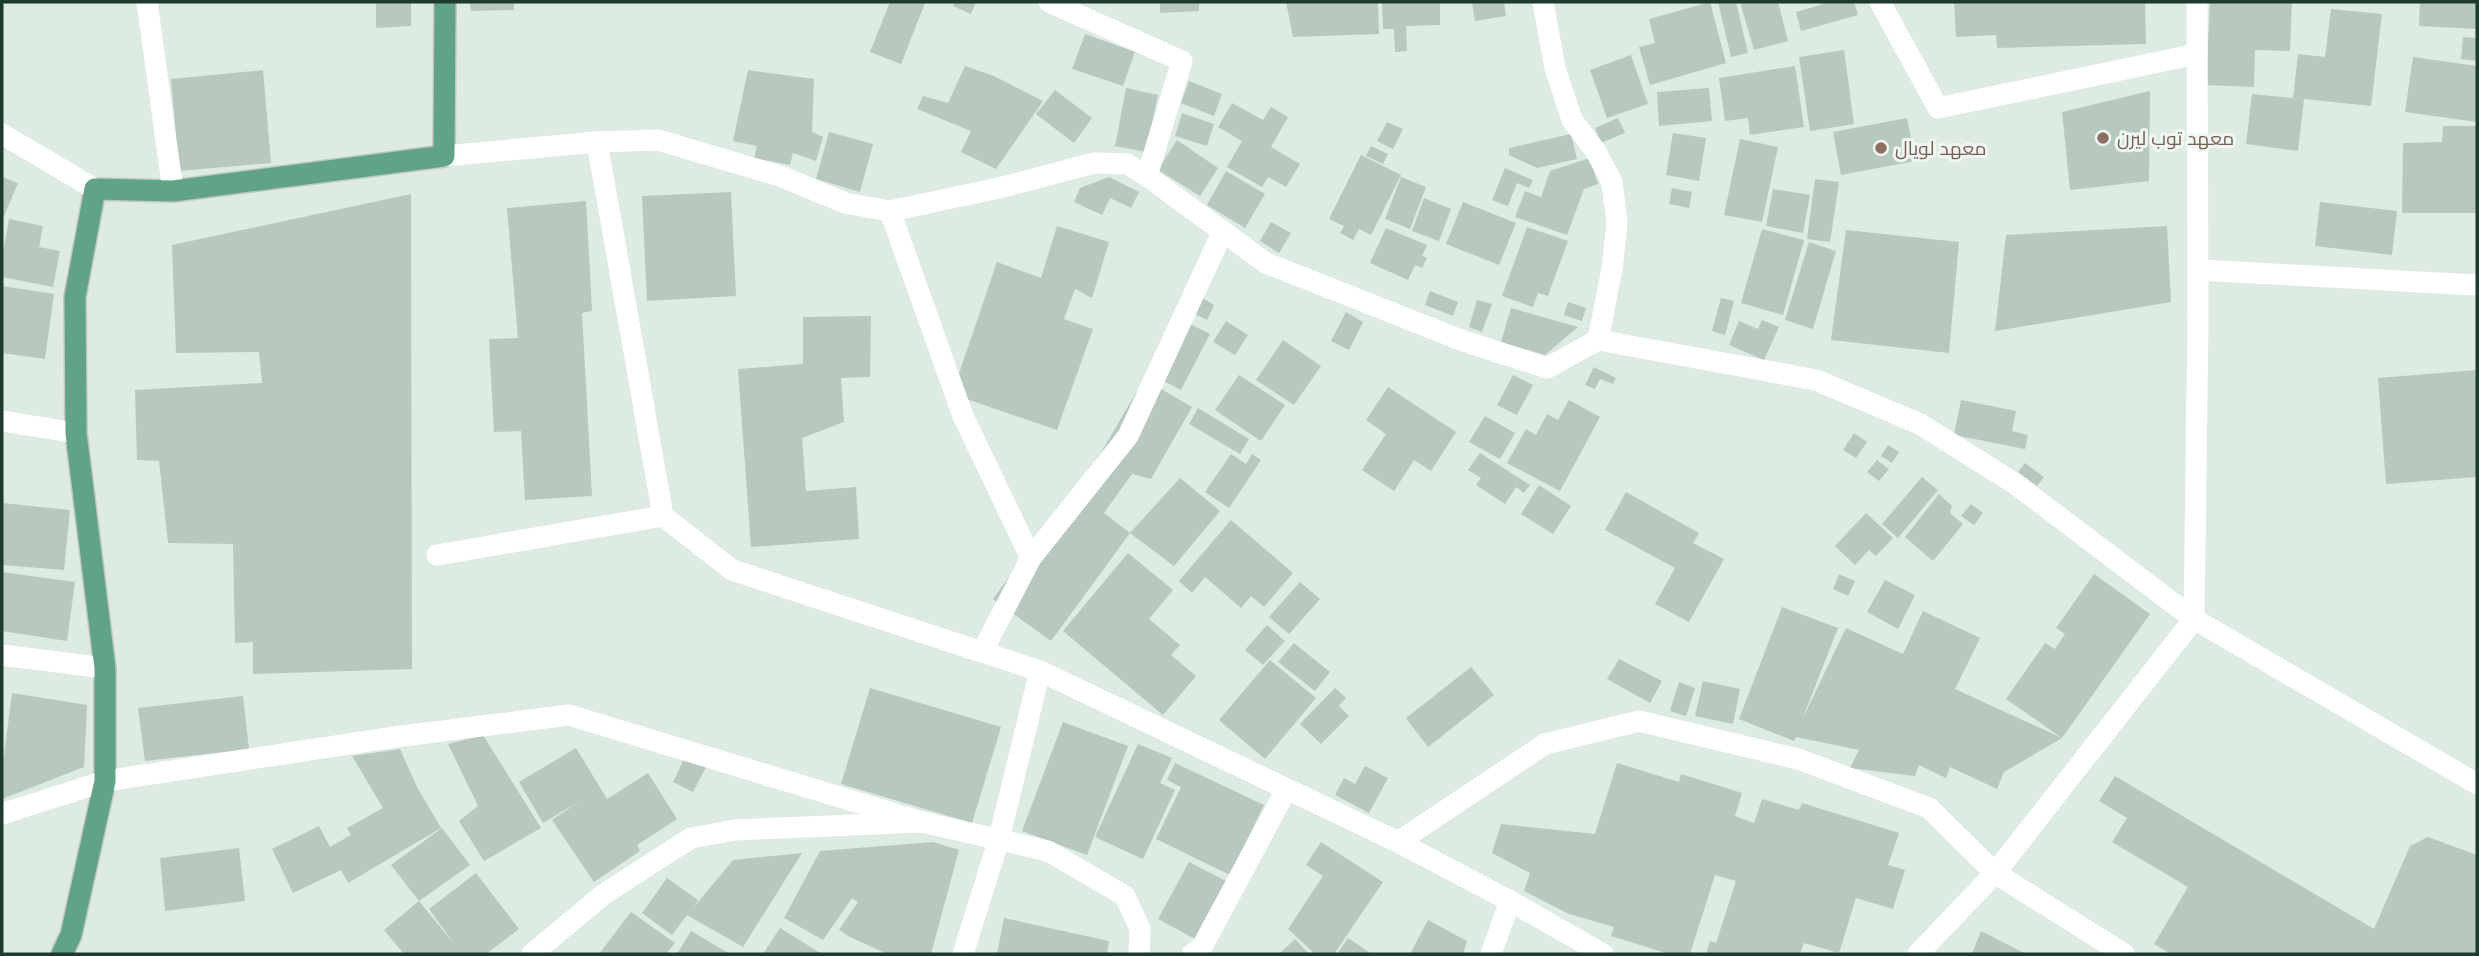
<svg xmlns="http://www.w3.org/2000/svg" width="2479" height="956" font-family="Montserrat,Cairo,sans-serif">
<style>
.building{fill:#b7c8be}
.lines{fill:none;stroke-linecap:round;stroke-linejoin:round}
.major-casing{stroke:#c0c8c5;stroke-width:24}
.minor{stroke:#fff;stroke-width:21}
.major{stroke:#60a386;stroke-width:21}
.education-dot{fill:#8d6e63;stroke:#eff7f2;stroke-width:2.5}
.labels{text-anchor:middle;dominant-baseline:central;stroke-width:6;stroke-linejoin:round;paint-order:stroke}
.education-label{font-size:19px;fill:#785e54;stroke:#eff7f2;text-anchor:start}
</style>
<rect width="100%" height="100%" fill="#deebe3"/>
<!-- building -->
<g class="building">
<polygon points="376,2 411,2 411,26 376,28"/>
<polygon points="470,2 514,2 514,10 471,11"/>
<polygon points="890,2 925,3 901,64 870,52"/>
<polygon points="955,2 976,2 971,14 953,6"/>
<polygon points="1160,2 1199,2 1199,11 1160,13"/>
<polygon points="1286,2 1378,2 1379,34 1293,37"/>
<polygon points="1382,2 1440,2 1440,25 1406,26 1407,51 1395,52 1394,29 1383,29"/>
<polygon points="1472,2 1504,2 1506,16 1475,21"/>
<polygon points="1710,2 1726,63 1650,85 1639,47 1655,43 1649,19"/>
<polygon points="1718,2 1736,2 1748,53 1731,57"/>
<polygon points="1740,2 1778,2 1788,41 1754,50"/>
<polygon points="1830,2 1854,2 1858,15 1801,31 1796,12"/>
<polygon points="1954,2 2145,2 2146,44 1997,48 1996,35 1956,37"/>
<polygon points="2210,2 2292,2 2290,51 2255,50 2254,87 2206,85"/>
<polygon points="2420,2 2477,2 2477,29 2419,26"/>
<polygon points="2331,9 2382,14 2371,106 2304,99 2298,151 2246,144 2252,94 2293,98 2298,54 2325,57"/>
<polygon points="1085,34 1135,52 1123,86 1072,69"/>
<polygon points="2463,37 2477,38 2477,61 2461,59"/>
<polygon points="1844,50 1854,124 1810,131 1799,57"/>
<polygon points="1631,55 1648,104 1607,118 1590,70"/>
<polygon points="2413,57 2477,66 2477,122 2405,112"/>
<polygon points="965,66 994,76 1043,101 996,169 961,152 971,131 917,109 923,96 948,103"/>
<polygon points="1795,66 1804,127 1750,135 1748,118 1725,121 1719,78"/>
<polygon points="263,70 271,163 179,171 171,79"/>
<polygon points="748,70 814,79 812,132 823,137 816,161 793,153 790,165 754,158 757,146 733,141"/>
<polygon points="1189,81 1222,94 1214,116 1181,103"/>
<polygon points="1126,88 1158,95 1146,152 1115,146"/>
<polygon points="1709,88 1712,121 1659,126 1657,92"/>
<polygon points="1055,90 1092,118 1074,143 1036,114"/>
<polygon points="2150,91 2149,181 2070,190 2062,112"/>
<polygon points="1232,103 1263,120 1271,107 1288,117 1271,147 1300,164 1286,187 1268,177 1262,187 1227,167 1242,141 1218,127"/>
<polygon points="1182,113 1214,124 1207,146 1175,136"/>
<polygon points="1618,118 1625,133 1601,143 1595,128"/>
<polygon points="1907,118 1915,161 1841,175 1833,132"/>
<polygon points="1387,122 1403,129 1393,149 1377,141"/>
<polygon points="2443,126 2477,126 2477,213 2402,213 2403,143 2442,142"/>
<polygon points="829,132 873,144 860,192 816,179"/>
<polygon points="1673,133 1706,138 1699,181 1666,175"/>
<polygon points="1571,134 1577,159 1537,168 1509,155 1509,148"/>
<polygon points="1740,139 1778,147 1762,222 1724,215"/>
<polygon points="1177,140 1218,168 1200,196 1158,170"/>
<polygon points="1371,146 1388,154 1383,164 1366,156"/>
<polygon points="1361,155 1401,175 1371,235 1359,229 1353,240 1340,233 1344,226 1329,219"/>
<polygon points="1590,158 1598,184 1584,189 1567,235 1515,217 1525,191 1541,197 1550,171"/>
<polygon points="1505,168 1533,180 1529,188 1517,183 1508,206 1492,200"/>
<polygon points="1226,171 1265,194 1245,228 1207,205"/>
<polygon points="2,177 18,183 2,221"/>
<polygon points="1109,177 1139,192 1131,208 1110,198 1102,215 1074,202 1080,188"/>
<polygon points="1401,177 1426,187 1410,229 1385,219"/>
<polygon points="1815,179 1839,182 1830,242 1807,239"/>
<polygon points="1672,188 1692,192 1689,208 1669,204"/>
<polygon points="1773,189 1810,195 1803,233 1766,226"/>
<polygon points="731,192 736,296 647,301 642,196"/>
<polygon points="411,194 412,669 253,674 253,642 235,643 233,544 168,543 159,461 137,460 135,390 262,383 259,352 176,353 172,245"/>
<polygon points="1424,198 1451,209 1439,241 1412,231"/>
<polygon points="586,201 592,311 582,313 592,496 525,500 521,431 494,432 489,339 518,338 507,208"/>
<polygon points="1463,202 1516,223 1499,265 1446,244"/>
<polygon points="2320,202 2397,211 2392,255 2315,246"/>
<polygon points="9,219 43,226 39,247 60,251 53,287 2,277 2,258"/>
<polygon points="1271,222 1291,233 1279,253 1260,241"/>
<polygon points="1057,226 1109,242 1092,298 1075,289 1064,319 1093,329 1057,430 952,394 997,262 1041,278"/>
<polygon points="2167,226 2171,302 1995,331 2006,235"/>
<polygon points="1527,227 1568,241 1548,296 1538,293 1533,307 1502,296"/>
<polygon points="1386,228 1427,245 1422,256 1427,258 1422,268 1415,265 1408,280 1370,263"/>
<polygon points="1762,229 1804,240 1783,315 1741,303"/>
<polygon points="1846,230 1959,242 1949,353 1831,340"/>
<polygon points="1809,242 1836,251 1813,329 1785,320"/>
<polygon points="1193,273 1199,296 1214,305 1207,320 1177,305"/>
<polygon points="2,286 54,294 45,359 2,353"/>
<polygon points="1430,291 1458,302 1453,316 1425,305"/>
<polygon points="1721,298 1734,301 1725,335 1712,331"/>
<polygon points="1477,300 1492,304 1482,332 1469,327"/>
<polygon points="1568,302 1586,308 1582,321 1564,315"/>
<polygon points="1511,308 1578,327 1545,355 1501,342"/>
<polygon points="1346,312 1363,322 1349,350 1331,341"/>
<polygon points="871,316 870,377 841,378 844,422 802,438 806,491 856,487 859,539 751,547 738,369 803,364 803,317"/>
<polygon points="1176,317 1210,334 1181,390 1148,373"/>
<polygon points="1762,320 1779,327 1764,360 1729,345 1739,321 1758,329"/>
<polygon points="1226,321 1248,335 1235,355 1213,342"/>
<polygon points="1283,340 1321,366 1294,405 1256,380"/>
<polygon points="1594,367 1616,378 1613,384 1600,379 1595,389 1585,385"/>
<polygon points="2477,370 2477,477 2386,484 2378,378"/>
<polygon points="1239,375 1285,405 1261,441 1215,410"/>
<polygon points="1513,375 1533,385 1517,415 1497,405"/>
<polygon points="1144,379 1192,407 1151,479 1132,474 1104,513 1130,533 1051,641 993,599 1102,451"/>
<polygon points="1388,387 1456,432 1431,471 1414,460 1394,491 1362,470 1386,434 1366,420"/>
<polygon points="1569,400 1600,417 1560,491 1507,463 1526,429 1536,435 1547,414 1558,420"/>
<polygon points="1961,400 2016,411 2012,431 2028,435 2025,449 1954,435"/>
<polygon points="1198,408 1249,439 1240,454 1189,424"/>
<polygon points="1485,416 1515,433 1500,459 1469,442"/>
<polygon points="1854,433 1867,442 1856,458 1843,450"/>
<polygon points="1888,445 1899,452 1892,463 1881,456"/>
<polygon points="1480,453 1530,485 1524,493 1516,487 1505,504 1476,485 1481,478 1468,470"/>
<polygon points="1231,454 1246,464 1252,454 1261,460 1229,508 1205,492"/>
<polygon points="1877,460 1889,469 1879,481 1867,472"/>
<polygon points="2025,463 2044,477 2037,486 2018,472"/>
<polygon points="1922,477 1938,490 1898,538 1882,524"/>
<polygon points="1180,478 1220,511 1174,566 1130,533"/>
<polygon points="1539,485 1571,506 1553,534 1521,514"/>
<polygon points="1626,492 1699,533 1693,543 1724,559 1689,622 1655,604 1675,568 1605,530"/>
<polygon points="1939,494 1952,506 1950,513 1963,524 1933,561 1905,537"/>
<polygon points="2,503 70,510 64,570 2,565"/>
<polygon points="1971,504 1983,513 1974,525 1961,516"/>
<polygon points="1866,513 1893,538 1876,556 1869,550 1855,565 1835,546"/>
<polygon points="1231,520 1293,573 1264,607 1251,596 1241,608 1205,577 1192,593 1179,581"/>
<polygon points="1128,553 1173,590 1149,619 1180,645 1171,655 1196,676 1163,715 1063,631"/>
<polygon points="2,572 75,582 67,641 2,631"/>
<polygon points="1839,574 1855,581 1848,596 1833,589"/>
<polygon points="2094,574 2150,614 2062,738 2006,699 2045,643 2055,649 2065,634 2056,628"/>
<polygon points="1885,580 1915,595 1898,629 1867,612"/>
<polygon points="1300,582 1320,599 1289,634 1269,617"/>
<polygon points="1782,607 1838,628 1802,720 1846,628 1903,654 1923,611 1980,638 1955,689 2062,738 2004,772 1997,789 1950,767 1946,778 1919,765 1915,776 1850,768 1859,750 1796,737 1794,741 1739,719"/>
<polygon points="1267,625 1285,641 1263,665 1245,650"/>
<polygon points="1294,643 1330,672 1315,691 1278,662"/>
<polygon points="1619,659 1662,681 1650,703 1607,679"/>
<polygon points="1270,660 1316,698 1265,759 1219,720"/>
<polygon points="1471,667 1494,695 1428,747 1406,718"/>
<polygon points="1703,681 1740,689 1733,724 1695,716"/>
<polygon points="1679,682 1695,688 1686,716 1670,711"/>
<polygon points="870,688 1001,727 972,823 841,784"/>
<polygon points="1335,688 1346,698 1339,706 1349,716 1321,744 1300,724"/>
<polygon points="12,693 87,705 84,767 2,799 2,771"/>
<polygon points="243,696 249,749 145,761 138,708"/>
<polygon points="1063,722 1128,746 1087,855 1022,831"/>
<polygon points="483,735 541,828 484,861 459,821 478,806 448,744"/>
<polygon points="1138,744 1172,758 1160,783 1175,790 1143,859 1095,837"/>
<polygon points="576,748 607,799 648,773 677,819 637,845 640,851 594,882 552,820 580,801 543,823 519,782"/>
<polygon points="400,749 417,787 441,828 348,883 341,870 293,893 272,849 319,826 330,847 351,835 347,828 383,808 352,756"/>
<polygon points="686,755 707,765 693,792 673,782"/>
<polygon points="1175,763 1264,805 1230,875 1156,839 1181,787 1167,780"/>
<polygon points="1617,763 1679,782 1681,774 1742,793 1735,816 1754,823 1762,799 1799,810 1802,803 1899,833 1888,865 1905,870 1893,909 1856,898 1839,953 1804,943 1800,954 1706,954 1710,941 1716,943 1736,881 1715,875 1690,954 1669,954 1611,936 1614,927 1569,914 1524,891 1530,873 1492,853 1501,824 1595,834"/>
<polygon points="1365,766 1388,778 1369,813 1335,795 1344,778 1355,784"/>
<polygon points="2115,776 2374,929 2410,846 2428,837 2477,855 2477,954 2171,954 2154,944 2188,887 2112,842 2127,818 2099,801"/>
<polygon points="442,828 470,865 419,901 391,865"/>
<polygon points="933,842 959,850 931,954 887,954 848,936 839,930 858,902 852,898 823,940 784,918 820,851"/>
<polygon points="1321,842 1383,882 1334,954 1315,954 1288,929 1323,876 1306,865"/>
<polygon points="239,848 245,901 165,911 160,858"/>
<polygon points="802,853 743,947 687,915 672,935 642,913 667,878 698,900 694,907 733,860"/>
<polygon points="1189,862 1226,881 1195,939 1158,919"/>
<polygon points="476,873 519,929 486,954 404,954 384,930 419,901 455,945 429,909"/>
<polygon points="631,912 675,943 666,954 599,954"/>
<polygon points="1004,918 1109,941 1107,954 997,954"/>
<polygon points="1428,920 1467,941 1463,954 1410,954"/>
<polygon points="780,928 822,954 763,954"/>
<polygon points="691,931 730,954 677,954"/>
<polygon points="1981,931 2026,954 1972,954"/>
<polygon points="1348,938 1372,954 1337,954"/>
<polygon points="1295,939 1309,954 1279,954"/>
</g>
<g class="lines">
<defs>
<polyline id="major" points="62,954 71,935 105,781 105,668 76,433 75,297 95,189 173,191 444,156 445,2"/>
</defs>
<!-- major casing -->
<use href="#major" class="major-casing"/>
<!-- minor -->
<g class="minor">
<polyline points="147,2 173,191"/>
<polyline points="1049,2 1182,61 1147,176"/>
<polyline points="1543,2 1555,68 1572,120 1595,150 1612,182 1617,223 1612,269 1598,340"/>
<polyline points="1880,2 1938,108 2197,54"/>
<polyline points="2,134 95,189"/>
<polyline points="597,142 663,516 732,570 1040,671 1398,842 1510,901 1603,954"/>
<polyline points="444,156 597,142 658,140 783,177 845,203 890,211 999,188 1094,163 1127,164 1147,176 1266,263 1461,340 1547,368 1598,340 1816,380 1920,424 2014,483 2194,619 2477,784"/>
<polyline points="890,211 963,416 1031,558"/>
<polyline points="2198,270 2477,285"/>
<polyline points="2,421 76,433"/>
<polyline points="437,555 663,516"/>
<polyline points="982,652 1031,558 1128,436 1223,231"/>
<polyline points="2,655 105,668"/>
<polyline points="2,814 105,781 395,737 569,715 922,822"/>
<polyline points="1398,842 1545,744 1639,721 1798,759 1929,808 1995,873 2124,954"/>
<polyline points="532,954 604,894 691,838 735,830 922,822 1048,851 1125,896 1140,929 1139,954"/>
<polyline points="963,954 999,839 1040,671"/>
<polyline points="1192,954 1202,947 1286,790"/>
<polyline points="1491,954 1510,901"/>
<polyline points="1918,954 1995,873 2194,619 2198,322 2197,2"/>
</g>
<!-- major -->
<use href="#major" class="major"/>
</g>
<!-- markers -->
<g class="education-dot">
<circle cx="2103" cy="138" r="7"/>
<circle cx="1881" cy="148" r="7"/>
</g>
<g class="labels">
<!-- education labels -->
<g class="education-label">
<text x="2117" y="138">معهد توب ليرن</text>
<text x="1895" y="148">معهد لويال</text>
</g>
</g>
<!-- border -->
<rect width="2479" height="956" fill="none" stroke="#1f3b2f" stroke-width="7"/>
</svg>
